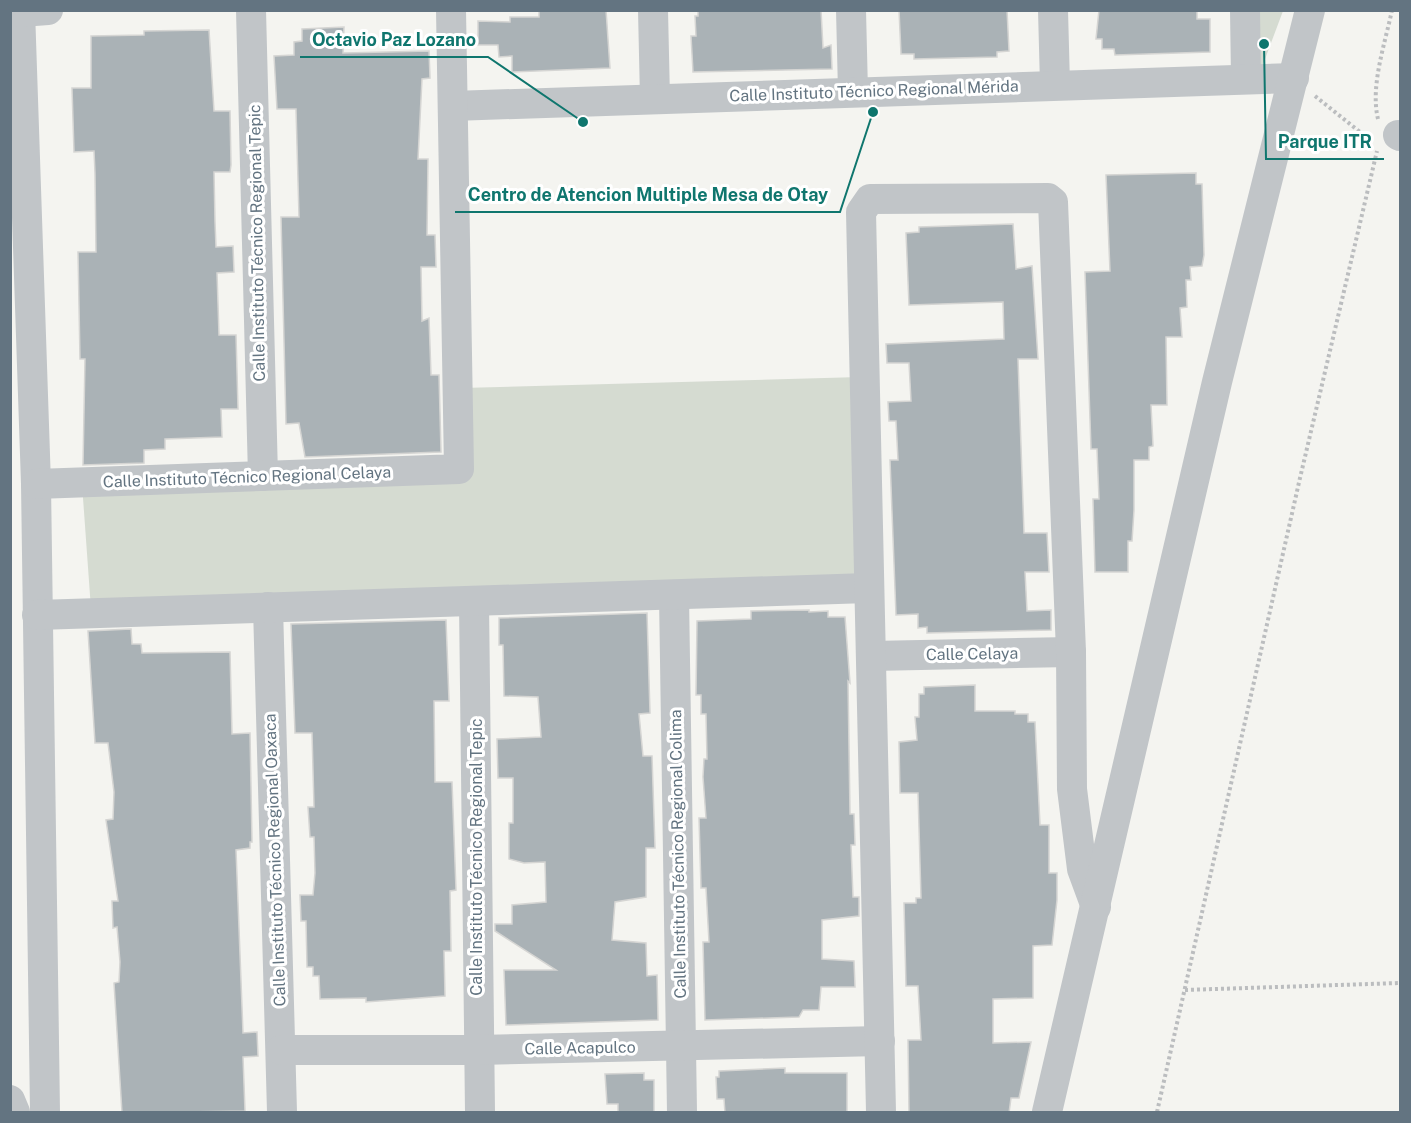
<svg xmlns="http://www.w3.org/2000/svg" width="1411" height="1123" font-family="'Public Sans',sans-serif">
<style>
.green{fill:#d5dbd1}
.building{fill:#aab2b6;stroke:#d5d5d3;stroke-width:1.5}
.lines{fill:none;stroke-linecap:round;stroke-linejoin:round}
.path{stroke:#bbbdbf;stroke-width:4;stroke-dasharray:3 3;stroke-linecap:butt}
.minor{stroke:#c1c5c8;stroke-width:30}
.labels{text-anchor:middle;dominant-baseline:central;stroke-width:6;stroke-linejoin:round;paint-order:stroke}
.street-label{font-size:16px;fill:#637481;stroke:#fff}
.leader{fill:none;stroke:#0f766e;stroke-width:2}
.callout-dot{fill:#0f766e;stroke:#fff;stroke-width:2}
.callout-label{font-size:18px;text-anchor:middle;font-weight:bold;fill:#0f766e;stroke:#fff;stroke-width:6;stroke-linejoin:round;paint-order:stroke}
</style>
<rect width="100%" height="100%" fill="#f4f4f0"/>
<!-- green -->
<g class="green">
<polygon points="1256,11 1283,11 1258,78"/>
<polygon points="860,377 865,587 91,609 82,484 463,475 461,388"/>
</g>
<!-- building -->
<g class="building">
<polygon points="539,10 606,10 610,68 512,72 512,56 499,57 498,45 478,45 478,21 510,22 510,17 539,17"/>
<polygon points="698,10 821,10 823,48 831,45 832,69 693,72 691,36 696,36 695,16 698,16"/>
<polygon points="899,10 1007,10 1009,51 997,52 997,57 914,59 914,54 901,54"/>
<polygon points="1099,10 1197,10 1197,19 1210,19 1210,52 1115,55 1114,49 1102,49 1102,39 1096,39"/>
<polygon points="344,27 343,53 429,51 430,78 422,79 418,159 428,159 427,235 435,235 436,267 421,267 422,321 429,318 431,375 439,375 441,452 305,457 299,423 286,424 281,217 299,217 296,109 277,109 274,56 294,55 294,42 302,41 302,29"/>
<polygon points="209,30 214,111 230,111 231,165 230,172 214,172 215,222 216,247 233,246 234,272 217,273 219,335 236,335 238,409 221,409 222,437 165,439 165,449 144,450 144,463 83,465 85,359 80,359 78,252 96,252 95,173 94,151 74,152 72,88 91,88 91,36 144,35 144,31"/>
<polygon points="1196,173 1196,184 1202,184 1204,255 1202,266 1190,267 1191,280 1186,280 1187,307 1180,308 1182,337 1166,337 1167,405 1151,405 1153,446 1149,447 1149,460 1134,460 1134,510 1132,541 1128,541 1128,572 1095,572 1093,499 1099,499 1097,449 1091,449 1085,272 1110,271 1106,175"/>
<polygon points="1013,224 1016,269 1032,266 1038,359 1018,359 1024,533 1047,533 1049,572 1025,572 1027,611 1051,610 1051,630 927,633 927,627 918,628 918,614 896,615 890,460 898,460 896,421 889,421 888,402 911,401 909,363 887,363 886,344 1004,339 1003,302 909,305 906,233 919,232 919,227"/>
<polygon points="809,610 809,612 828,611 828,617 845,617 850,683 848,681 850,814 854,814 855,845 851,845 853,897 859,897 859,916 822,920 822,959 854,961 855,987 821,987 819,1010 803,1010 799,1017 705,1020 703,942 709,942 706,888 701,888 699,818 706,818 703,777 704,759 707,759 706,714 701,714 701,695 696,695 697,621 751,619 751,611"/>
<polygon points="647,613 650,713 639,714 643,756 652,756 655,848 646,848 646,897 615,902 612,940 646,943 647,976 657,975 658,1020 506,1025 504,970 556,970 495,931 495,924 512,924 512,905 546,902 545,862 524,863 509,859 509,823 513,823 513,778 498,778 497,739 541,737 538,697 504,696 503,645 499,645 499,618"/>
<polygon points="446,620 449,701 434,701 435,782 452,782 456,890 450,891 451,951 444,951 445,996 366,1002 366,998 320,999 319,976 313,976 313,967 307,967 306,921 301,921 300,895 313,895 315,873 314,837 310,837 308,807 314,807 312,733 295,733 291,624"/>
<polygon points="131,629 132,644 141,644 142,653 230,652 232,734 250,733 252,842 250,842 250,848 236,850 243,1033 257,1032 258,1056 243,1057 245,1111 122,1113 114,983 119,982 120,962 117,927 113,928 112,901 118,901 106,820 113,819 114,792 108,743 95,743 88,631"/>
<polygon points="975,685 975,711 1015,711 1015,714 1028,714 1028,722 1035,722 1040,825 1049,825 1049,873 1057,873 1057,900 1052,945 1033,946 1033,998 993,999 993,1043 1031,1042 1019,1098 1011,1098 1009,1113 909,1113 908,1040 921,1040 918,986 906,986 904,903 916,903 916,898 921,898 918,793 900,793 899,742 917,740 915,717 919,717 919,694 924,694 924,687"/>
<polygon points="785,1068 785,1073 847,1073 847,1113 725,1113 724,1099 717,1099 716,1077 719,1077 719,1071"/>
<polygon points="644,1073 644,1080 654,1080 654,1113 618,1113 618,1104 607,1104 605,1074"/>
</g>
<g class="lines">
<!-- path -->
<g class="path">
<polyline points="1315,96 1370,140"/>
<path d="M1378,119c-8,-33 7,-75 14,-109"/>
<polyline points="1185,990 1400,983"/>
<polyline points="1157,1112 1300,478 1377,151"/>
</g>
<!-- minor -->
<g class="minor">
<polyline points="20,10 36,484 45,1112"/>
<polyline points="251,10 263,476"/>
<polyline points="653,10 655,99"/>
<polyline points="851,10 853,92"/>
<polyline points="1053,10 1055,85"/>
<polyline points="1245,10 1246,78"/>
<polyline points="21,12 48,10"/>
<polyline points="453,106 1294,78"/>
<polyline points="1398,135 1400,136"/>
<polyline points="36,484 459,469 451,10"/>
<polyline points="674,596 682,1112"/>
<polyline points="474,602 480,1112"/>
<polyline points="268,607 282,1112"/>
<polyline points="37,615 868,588"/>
<polyline points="872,656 1071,652"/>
<polyline points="281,1050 478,1050 880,1041"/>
<polyline points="10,1100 15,1112"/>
<polyline points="881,1112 861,212 870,199 1048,198 1053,202 1071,652 1072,789 1082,869 1096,907"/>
<polyline points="1047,1112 1217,382 1310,10"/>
</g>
</g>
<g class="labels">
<!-- street labels -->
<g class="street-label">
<text transform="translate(874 91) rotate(-2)">Calle Instituto Técnico Regional Mérida</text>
<text transform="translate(257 243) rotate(-91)">Calle Instituto Técnico Regional Tepic</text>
<text transform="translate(247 477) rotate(-2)">Calle Instituto Técnico Regional Celaya</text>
<text transform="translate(972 654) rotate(-1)">Calle Celaya</text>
<text transform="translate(678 854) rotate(-91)">Calle Instituto Técnico Regional Colima</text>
<text transform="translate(476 857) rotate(-90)">Calle Instituto Técnico Regional Tepic</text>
<text transform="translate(275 860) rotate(-92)">Calle Instituto Técnico Regional Oaxaca</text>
<text transform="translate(580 1048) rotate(-1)">Calle Acapulco</text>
</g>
</g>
<!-- callouts -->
<path class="leader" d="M583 122L488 57H300M1264 44L1266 159H1384M873 112L840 212H455"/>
<g class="callout-dot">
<circle cx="583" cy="122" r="6"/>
<circle cx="1264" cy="44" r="6"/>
<circle cx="873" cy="112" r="6"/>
</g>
<g class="callout-label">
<text x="394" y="46">Octavio Paz Lozano</text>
<text x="1325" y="148">Parque ITR</text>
<text x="648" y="201">Centro de Atencion Multiple Mesa de Otay</text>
</g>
<!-- border -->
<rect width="1411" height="1123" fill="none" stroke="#637481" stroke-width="24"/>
</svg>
